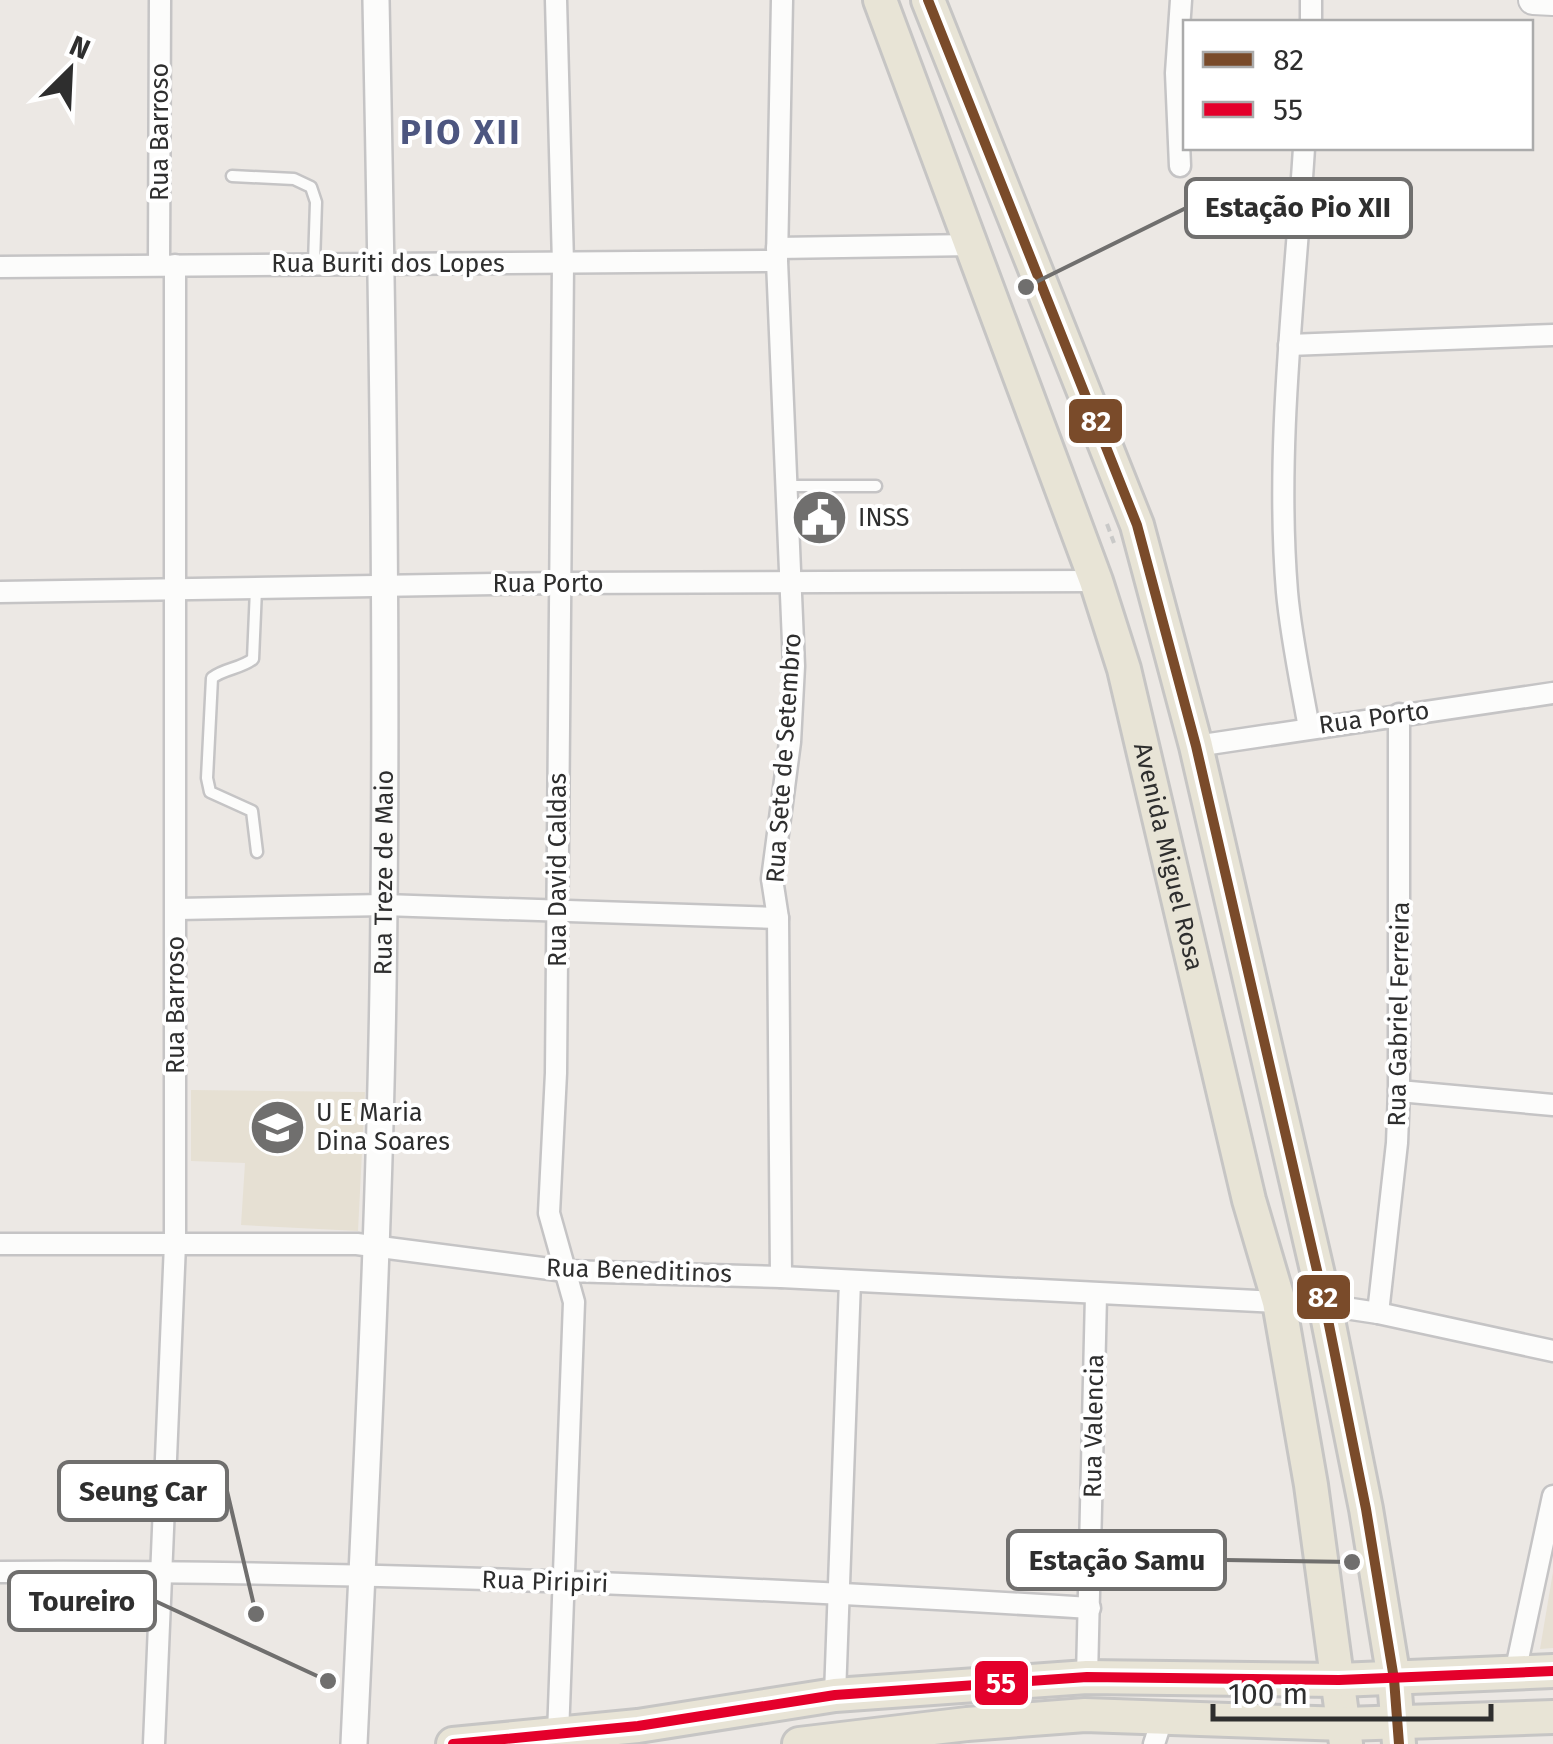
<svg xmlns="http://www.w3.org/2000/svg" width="1553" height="1744" font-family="'Fira Sans',sans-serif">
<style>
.education{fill:#e6e0d3}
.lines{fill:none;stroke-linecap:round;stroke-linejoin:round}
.service-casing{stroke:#c5c4c5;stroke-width:15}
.minor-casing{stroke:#c5c4c5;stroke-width:25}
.tertiary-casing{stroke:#c5c4c5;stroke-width:30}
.secondary-casing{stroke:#c5c4c5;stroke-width:32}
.primary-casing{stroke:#c6c5c4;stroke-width:38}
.path{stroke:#c9c9c8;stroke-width:4;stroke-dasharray:8 5;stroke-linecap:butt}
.service{stroke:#fcfcfb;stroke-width:10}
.minor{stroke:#fcfcfb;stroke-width:20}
.tertiary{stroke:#fcfcfb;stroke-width:25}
.secondary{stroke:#fcfcfb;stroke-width:28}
.primary{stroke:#e8e4d6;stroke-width:32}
.bus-1-casing{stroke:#fff;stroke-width:18}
.bus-2-casing{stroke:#fff;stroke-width:18}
.bus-1{stroke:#7a4b2a;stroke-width:10}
.bus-2{stroke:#e4002b;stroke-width:10}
.labels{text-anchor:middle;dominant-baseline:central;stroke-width:8;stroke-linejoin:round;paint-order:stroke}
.street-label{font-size:25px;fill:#2e2e2e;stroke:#fff}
.poi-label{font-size:25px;fill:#2e2e2e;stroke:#fff;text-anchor:start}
.district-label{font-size:35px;font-weight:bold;letter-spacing:2.5px;fill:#4d5680;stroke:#fff}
.leader{fill:none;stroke:#706f6e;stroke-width:4}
.callout-dot{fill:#706f6e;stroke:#fff;stroke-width:4}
.callout{fill:#fff;stroke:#706f6e;stroke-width:4}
.callout-label{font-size:28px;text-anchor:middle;font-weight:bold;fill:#2e2e2e}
.line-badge{stroke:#fff;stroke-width:4}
.badge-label{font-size:28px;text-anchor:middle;font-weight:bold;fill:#fff}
</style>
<rect width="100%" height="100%" fill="#ece8e4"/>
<!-- education -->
<g class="education">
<polygon points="191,1090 365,1092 358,1231 241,1225 245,1163 191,1161"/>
<polygon points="1553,1572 1553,1648 1540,1649"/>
</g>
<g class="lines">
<defs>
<g id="service">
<polyline points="232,176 294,179 311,187 316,202 314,264"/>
<polyline points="786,486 876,486"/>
<path d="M256,589l-3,70c-13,10 -28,9 -41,19l-5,100 3,14 42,19 5,41"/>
</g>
<g id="minor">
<polyline points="556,0 563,263 556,1073 549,1213 574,1302 558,1735"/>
<polyline points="1311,22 1311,0"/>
<path d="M1304,148c-9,145 -29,298 -17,444 4,45 14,91 22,136"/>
<polyline points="1180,166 1176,73 1181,0"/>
<polyline points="777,248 973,245"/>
<polyline points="159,265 160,0"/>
<polyline points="0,267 777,261"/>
<polyline points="1289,345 1553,335"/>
<polyline points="0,592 559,583 1096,581"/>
<polyline points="1196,746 1553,693"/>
<polyline points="177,909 384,905 778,918"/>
<polyline points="1399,1091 1553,1105"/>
<polyline points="0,1244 357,1244 565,1271 781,1277 1279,1302"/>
<polyline points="781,1277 778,918 772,879 790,742 794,666 777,261 782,0"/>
<polyline points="1325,1305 1378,1313 1553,1351"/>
<polyline points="1378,1313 1397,1143 1399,1091 1399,714"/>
<path d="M0,1572c364,-2 727,14 1090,36"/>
<polyline points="1515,1673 1553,1496"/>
<polyline points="1087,1677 1096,1295"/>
<polyline points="835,1695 850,1281"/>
<polyline points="154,1744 175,1244 175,265"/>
<polyline points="1154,1744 1163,1716"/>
</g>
<g id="tertiary">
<path id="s1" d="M354,1744c13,-280 28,-561 30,-841 3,-301 -2,-602 -8,-903"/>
</g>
<polyline id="secondary" points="1533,0 1553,1"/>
<g id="primary">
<path id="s2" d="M880,0l216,581 28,88 125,531 30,102 32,183 35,259"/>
<polyline points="928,0 1137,525 1196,746 1325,1305 1366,1509 1394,1679 1399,1744"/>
<polyline points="453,1744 638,1726 835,1695 1087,1677 1339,1680 1553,1671"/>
<polyline points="799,1744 967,1724 1085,1715 1345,1724 1553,1717"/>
</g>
</defs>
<!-- service casing -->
<use href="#service" class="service-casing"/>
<!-- minor casing -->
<use href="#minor" class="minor-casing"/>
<!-- tertiary casing -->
<use href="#tertiary" class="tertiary-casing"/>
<!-- secondary casing -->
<use href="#secondary" class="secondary-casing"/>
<!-- primary casing -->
<use href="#primary" class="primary-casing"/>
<!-- path -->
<polyline class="path" points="1107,524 1114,543"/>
<!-- service -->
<use href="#service" class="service"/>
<!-- minor -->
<use href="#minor" class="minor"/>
<!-- tertiary -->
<use href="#tertiary" class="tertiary"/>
<!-- secondary -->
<use href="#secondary" class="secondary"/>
<!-- primary -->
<use href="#primary" class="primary"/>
<defs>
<polyline id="bus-1" points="928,0 1137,525 1196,746 1325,1305 1366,1509 1394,1679 1399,1744"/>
<polyline id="bus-2" points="453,1744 638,1726 835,1695 1087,1677 1339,1680 1553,1671"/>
</defs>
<!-- bus-1 casing -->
<use href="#bus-1" class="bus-1-casing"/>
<!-- bus-2 casing -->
<use href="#bus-2" class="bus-2-casing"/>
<!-- bus-1 -->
<use href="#bus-1" class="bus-1"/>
<!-- bus-2 -->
<use href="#bus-2" class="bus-2"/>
</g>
<!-- icons -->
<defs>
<symbol id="civic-disc" viewBox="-11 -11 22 22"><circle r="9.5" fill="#706f6e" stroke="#fff"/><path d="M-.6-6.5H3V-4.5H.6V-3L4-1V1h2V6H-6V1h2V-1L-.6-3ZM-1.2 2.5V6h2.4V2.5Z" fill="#fff"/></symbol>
<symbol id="school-disc" viewBox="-11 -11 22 22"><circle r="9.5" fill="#706f6e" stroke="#fff"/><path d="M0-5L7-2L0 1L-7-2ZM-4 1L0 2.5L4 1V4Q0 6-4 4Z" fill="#fff"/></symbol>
</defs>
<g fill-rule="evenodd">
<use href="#civic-disc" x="788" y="486" width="63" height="63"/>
<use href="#school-disc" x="246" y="1096" width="63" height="63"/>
</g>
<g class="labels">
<!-- street labels -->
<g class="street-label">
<text transform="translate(160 132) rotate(-90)">Rua Barroso</text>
<text x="388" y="264">Rua Buriti dos Lopes</text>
<text x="548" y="584">Rua Porto</text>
<text transform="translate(1374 718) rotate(-8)">Rua Porto</text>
<text transform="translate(784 758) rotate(-86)">Rua Sete de Setembro</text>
<text stroke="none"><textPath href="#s2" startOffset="905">Avenida Miguel Rosa</textPath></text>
<text transform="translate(558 870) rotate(-90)">Rua David Caldas</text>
<text stroke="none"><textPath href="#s1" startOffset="872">Rua Treze de Maio</textPath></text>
<text transform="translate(176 1005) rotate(-90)">Rua Barroso</text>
<text transform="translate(1399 1014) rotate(-89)">Rua Gabriel Ferreira</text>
<text transform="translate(639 1271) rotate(2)">Rua Beneditinos</text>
<text transform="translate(1094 1426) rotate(-89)">Rua Valencia</text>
<text transform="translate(545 1582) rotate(2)">Rua Piripiri</text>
</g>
<!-- poi labels -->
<g class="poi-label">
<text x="858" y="518">INSS</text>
<text x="316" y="1113">U E Maria<tspan x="316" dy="29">Dina Soares</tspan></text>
</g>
<!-- district labels -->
<g class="district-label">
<text x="461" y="132">PIO XII</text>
</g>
</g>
<!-- callouts -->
<path class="leader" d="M1026 287L1186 208M256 1614L227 1491M1352 1562L1225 1560M328 1681L155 1601"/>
<g class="callout-dot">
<circle cx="1026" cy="287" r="10"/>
<circle cx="256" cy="1614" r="10"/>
<circle cx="1352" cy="1562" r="10"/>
<circle cx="328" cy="1681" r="10"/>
</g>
<g class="callout">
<rect x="1186" y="179" width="225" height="58" rx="10"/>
<rect x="59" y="1462" width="168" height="58" rx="10"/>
<rect x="1008" y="1531" width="217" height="58" rx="10"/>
<rect x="9" y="1572" width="146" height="58" rx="10"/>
</g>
<g class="callout-label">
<text x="1298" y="217">Estação Pio XII</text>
<text x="143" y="1501">Seung Car</text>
<text x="1117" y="1570">Estação Samu</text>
<text x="82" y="1611">Toureiro</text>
</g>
<g class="line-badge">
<rect x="1067" y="397" width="57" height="48" rx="10" fill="#7a4b2a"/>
<rect x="1295" y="1273" width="57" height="48" rx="10" fill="#7a4b2a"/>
<rect x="973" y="1659" width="57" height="48" rx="10" fill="#e4002b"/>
</g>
<g class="badge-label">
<text x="1096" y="431">82</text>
<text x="1323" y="1307">82</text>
<text x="1001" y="1693">55</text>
</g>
<!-- legend -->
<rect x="1183" y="20" width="350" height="130" fill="#ffffff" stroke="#ababab" stroke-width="2.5"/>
<rect x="1203" y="52" width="50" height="15" fill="#7a4b2a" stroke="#ababab" stroke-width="2.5"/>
<text x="1273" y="70" font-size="30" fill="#2e2e2e">82</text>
<rect x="1203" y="102" width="50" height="15" fill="#e4002b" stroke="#ababab" stroke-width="2.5"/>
<text x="1273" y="120" font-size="30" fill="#2e2e2e">55</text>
<!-- north arrow -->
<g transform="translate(70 70) rotate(24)" stroke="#ffffff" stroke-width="8" paint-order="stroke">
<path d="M0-8L18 38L0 25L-18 38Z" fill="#2e2e2e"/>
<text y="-15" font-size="28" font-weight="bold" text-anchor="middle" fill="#2e2e2e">N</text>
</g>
<!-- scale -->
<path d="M1213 1704v15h278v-15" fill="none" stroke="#2e2e2e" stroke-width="5"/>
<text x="1228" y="1704" font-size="30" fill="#2e2e2e" stroke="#ffffff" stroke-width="8" paint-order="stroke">100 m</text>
</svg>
